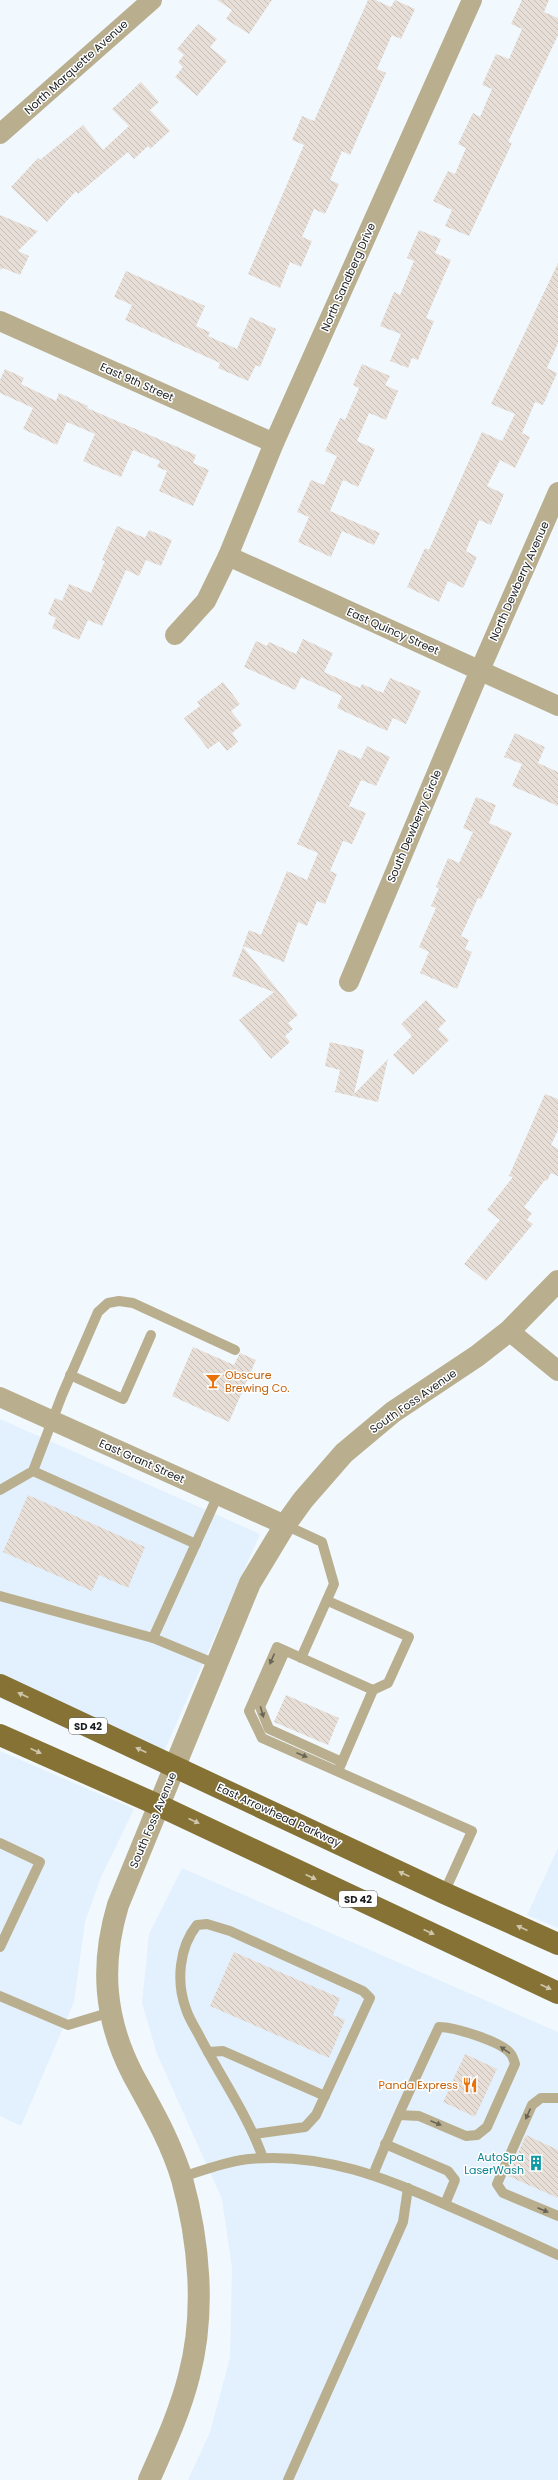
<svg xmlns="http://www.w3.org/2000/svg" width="558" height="2480" font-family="Poppins,sans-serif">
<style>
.built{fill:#e3f1fe}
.building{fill:url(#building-back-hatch)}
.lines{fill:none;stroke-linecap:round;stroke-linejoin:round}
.service{stroke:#b9af8f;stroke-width:10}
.minor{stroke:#b9af8f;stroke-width:20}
.tertiary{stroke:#b9af8f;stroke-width:22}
.primary{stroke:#857234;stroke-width:22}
.oneway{fill:#6a6657}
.oneway2{fill:#cec7ae}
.labels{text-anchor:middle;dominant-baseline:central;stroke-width:3;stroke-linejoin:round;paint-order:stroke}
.shield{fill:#fff;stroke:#5f6162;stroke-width:1}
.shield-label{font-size:10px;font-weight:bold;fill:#1a1d1f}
.street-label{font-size:11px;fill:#1a1d1f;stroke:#fff}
.food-label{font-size:11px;fill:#c56008;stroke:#fff;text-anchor:start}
.culture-label{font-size:11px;fill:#0d838f;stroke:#fff;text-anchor:end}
</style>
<defs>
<pattern id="building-back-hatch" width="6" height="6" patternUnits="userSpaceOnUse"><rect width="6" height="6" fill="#e7dfd7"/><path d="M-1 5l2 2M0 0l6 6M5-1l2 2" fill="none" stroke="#c6bfb8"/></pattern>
</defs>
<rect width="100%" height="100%" fill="#f1f8fe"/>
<!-- built -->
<g class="built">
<polygon points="0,1419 260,1534 157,1767 0,1698"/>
<polygon points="0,1751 134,1809 101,1877 85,1922 74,2002 21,2126 0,2116"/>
<polygon points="558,1848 558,1928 527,1915"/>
<polygon points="182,1868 558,2032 558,2480 188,2480 210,2432 230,2358 232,2268 222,2199 157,2054 142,2003 149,1934"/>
</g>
<!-- building -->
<g class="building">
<polygon points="217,0 272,0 249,34 226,19 232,10"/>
<polygon points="368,0 375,0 391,7 395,0 415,9 401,39 392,35 377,69 386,73 350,155 342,151 330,180 339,184 325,214 314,209 302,237 312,241 301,267 290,262 280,288 248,274 304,145 292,140 302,116 314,121"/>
<polygon points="522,0 549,0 544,12 558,18 558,35 508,142 512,143 469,236 445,226 452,210 433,201 448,171 455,174 466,148 458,144 473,113 480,117 492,89 482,85 496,54 509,59 522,29 511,24"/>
<polygon points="198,24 217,39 210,47 227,61 197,96 175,77 183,67 178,62 184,55 177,49"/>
<polygon points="141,82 159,102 150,110 170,131 150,149 148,146 134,159 128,152 78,194 76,191 47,222 11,187 38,158 40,160 83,125 103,150 129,126 112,109"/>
<polygon points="0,215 38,231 18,251 29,256 20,275 3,268 0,270"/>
<polygon points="419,230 441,239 435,253 451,260 426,318 434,321 418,360 412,358 408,368 390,361 401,334 380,326 394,292 400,295 414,261 407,258"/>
<polygon points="558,263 558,343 547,368 557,373 543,405 535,402 522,433 530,437 515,468 500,460 487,486 504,494 491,525 479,520 466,551 477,557 463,588 448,581 439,602 407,587 425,548 429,550 482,432 502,441 515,414 491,404"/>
<polygon points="126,271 205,306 196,326 210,332 208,336 237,349 250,317 276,329 260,367 256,365 248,381 218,368 220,363 125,320 132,305 114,297"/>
<polygon points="362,364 390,376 385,385 398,391 386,420 369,413 357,441 375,449 358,487 343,480 330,511 380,533 374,545 342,531 331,557 298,542 309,517 297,512 311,480 324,485 337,456 325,451 340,418 345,420 359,388 353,385"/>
<polygon points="5,369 24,378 21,384 56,401 59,393 88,406 87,408 196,455 193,463 209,470 193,506 159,491 167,471 157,467 160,461 133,450 121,477 83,461 95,434 67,422 57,445 23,429 33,408 0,393 0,380"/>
<polygon points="117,526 145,538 149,530 172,540 161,566 146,560 139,576 126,570 102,626 88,620 79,640 52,628 56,618 48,614 55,598 62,601 69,584 91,593 105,561 102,560"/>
<polygon points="303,639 333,653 324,672 360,688 362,684 383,693 390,678 421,691 406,724 393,718 387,731 337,708 342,696 301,677 295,690 244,667 256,641 267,646 269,642 296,654"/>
<polygon points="223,682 240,704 231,711 242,725 232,733 238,742 227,751 219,741 208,749 184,718 200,706 197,702"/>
<polygon points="515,733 545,747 538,763 558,772 558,806 512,786 522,764 504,757"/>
<polygon points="367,746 390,757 376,786 361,780 349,806 366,813 352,844 343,841 330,871 337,874 325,904 317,901 307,926 298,922 284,962 243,946 249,930 261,935 287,871 307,880 318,853 297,844 339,749 361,759"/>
<polygon points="476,797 496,805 489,823 512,833 481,899 478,898 461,936 469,940 465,949 472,952 457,989 420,973 429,952 419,947 436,908 431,906 439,888 436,887 448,858 459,863 473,832 463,828"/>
<polygon points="243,947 298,1015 288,1023 293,1029 285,1036 290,1042 271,1059 239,1020 274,992 232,976"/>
<polygon points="426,1000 446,1021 438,1029 449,1040 413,1075 393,1055 412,1036 401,1024"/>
<polygon points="330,1042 364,1050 354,1094 388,1059 378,1102 335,1092 340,1070 325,1066"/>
<polygon points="545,1094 558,1099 558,1130 551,1145 558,1149 558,1176 551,1173 547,1181 545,1180 524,1207 532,1213 527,1220 533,1224 486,1281 464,1264 500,1220 487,1210 513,1177 509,1176"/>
<polygon points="193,1347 234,1365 240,1353 256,1360 229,1422 172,1396"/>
<polygon points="28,1495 145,1547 128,1588 99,1575 92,1591 3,1552"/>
<polygon points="286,1695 339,1718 328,1745 274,1722"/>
<polygon points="234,1952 340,1998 333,2015 345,2020 329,2058 210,2006"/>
<polygon points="465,2054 497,2069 475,2117 443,2102"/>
<polygon points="526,2135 558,2150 558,2198 508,2176"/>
</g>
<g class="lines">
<!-- service -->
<g class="service">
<polyline points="70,1375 123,1399 151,1335"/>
<polyline points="33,1471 196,1544"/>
<polyline points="0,1490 33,1471 62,1395 98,1312 108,1303 119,1301 133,1303 235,1350"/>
<polyline points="285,1525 322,1542 334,1584 301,1658"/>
<polyline points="0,1596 153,1638 216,1664"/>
<polyline points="328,1601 409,1637 388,1683 373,1690 338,1771"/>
<polyline points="153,1638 218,1495"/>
<polyline points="285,1651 260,1707 269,1729 342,1762"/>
<polyline points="373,1690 277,1647 249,1711 262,1738 472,1831 444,1893"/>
<polyline points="0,1843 40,1862 0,1947"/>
<polyline points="0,1996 68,2025 111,2012"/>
<polyline points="208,2052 223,2051 325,2096"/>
<polyline points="558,2098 541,2098 532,2105 497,2184 503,2193 558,2216"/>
<path d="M254,2134l51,-7 11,-12 54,-117 -7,-7 -133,-60 -23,-7 -10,1c-18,22 -21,57 -11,84 3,10 10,20 15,30 21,40 47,77 62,119"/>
<polyline points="385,2144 448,2171 455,2180 445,2204"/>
<path d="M373,2175c20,-50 43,-99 66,-148 15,0 61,14 71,26 3,3 4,8 5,11l-28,63 -10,8 -11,1 -47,-20 -20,-1"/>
<path d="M181,2177c22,-6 45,-16 68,-18 74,-7 138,19 204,49 35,15 70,31 105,47"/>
<polyline points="288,2480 403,2222 408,2188"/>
</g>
<!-- minor -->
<g class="minor">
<polyline points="0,134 152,0"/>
<polyline points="0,321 274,443"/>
<polyline points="228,556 558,706"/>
<polyline points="175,635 206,601 228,556 274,443 472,0"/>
<polyline points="349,982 480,670 558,492"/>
<polyline points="509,1331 558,1371"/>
<polyline points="0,1397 285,1525"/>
</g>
<!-- tertiary -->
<path class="tertiary" d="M149,2480c15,-34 31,-68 40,-104 17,-64 10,-135 -7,-197 -11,-37 -31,-71 -49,-104 -29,-56 -33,-110 -15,-170l132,-322 35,-58 18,-25 41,-47 49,-41 84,-56 32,-25 49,-50"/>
<!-- primary -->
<g class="primary">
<polyline points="0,1685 444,1893 558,1944"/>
<polyline points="0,1735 158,1805 558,1993"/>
</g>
</g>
<!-- one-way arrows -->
<defs><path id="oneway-solid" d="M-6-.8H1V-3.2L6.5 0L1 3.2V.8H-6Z"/></defs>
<g class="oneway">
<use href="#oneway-solid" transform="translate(272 1659) rotate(114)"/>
<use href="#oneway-solid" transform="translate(262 1712) rotate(74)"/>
<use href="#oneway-solid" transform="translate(302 1755) rotate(23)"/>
<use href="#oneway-solid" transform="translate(505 2050) rotate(-146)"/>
<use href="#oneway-solid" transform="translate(528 2114) rotate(114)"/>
<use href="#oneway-solid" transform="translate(436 2123) rotate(23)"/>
<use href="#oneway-solid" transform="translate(543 2210) rotate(23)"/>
</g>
<g class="oneway2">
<use href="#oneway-solid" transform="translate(23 1695) rotate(-155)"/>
<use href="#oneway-solid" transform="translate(141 1750) rotate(-155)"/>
<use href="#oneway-solid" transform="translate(36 1751) rotate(24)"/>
<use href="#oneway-solid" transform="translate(194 1821) rotate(25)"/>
<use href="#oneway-solid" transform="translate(404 1874) rotate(-155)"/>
<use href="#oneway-solid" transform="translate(311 1877) rotate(25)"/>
<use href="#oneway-solid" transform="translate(522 1928) rotate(-156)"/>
<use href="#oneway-solid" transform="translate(429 1932) rotate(25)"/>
<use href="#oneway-solid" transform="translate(546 1987) rotate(25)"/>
</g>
<!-- icons -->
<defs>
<symbol id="bar-bare" viewBox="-9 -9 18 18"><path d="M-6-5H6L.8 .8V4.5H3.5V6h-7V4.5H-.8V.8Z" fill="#e8710a" stroke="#fff" stroke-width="2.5" paint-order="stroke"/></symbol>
<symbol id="restaurant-bare" viewBox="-9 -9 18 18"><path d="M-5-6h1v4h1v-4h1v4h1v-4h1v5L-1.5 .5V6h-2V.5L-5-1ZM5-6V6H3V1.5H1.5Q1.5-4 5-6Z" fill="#e8710a" stroke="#fff" stroke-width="2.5" paint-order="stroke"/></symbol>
<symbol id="building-bare" viewBox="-9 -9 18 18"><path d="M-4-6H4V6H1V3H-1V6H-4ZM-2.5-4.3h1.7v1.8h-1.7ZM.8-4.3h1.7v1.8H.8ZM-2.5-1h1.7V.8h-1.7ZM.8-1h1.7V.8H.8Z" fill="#0f9aa8" stroke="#fff" stroke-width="2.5" paint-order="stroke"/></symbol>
</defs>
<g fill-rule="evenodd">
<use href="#bar-bare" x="202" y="1370" width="22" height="22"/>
<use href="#restaurant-bare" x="459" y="2074" width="22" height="22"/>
<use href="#building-bare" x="525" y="2152" width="22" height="22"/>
</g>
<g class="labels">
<!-- shield labels -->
<g class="shield">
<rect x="69" y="1718" width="38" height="16" rx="3"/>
<rect x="339" y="1891" width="38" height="16" rx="3"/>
</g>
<g class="shield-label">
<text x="88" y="1726">SD 42</text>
<text x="358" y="1899">SD 42</text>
</g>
<!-- street labels -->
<g class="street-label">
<text transform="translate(76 67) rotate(-42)">North Marquette Avenue</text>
<text transform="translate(348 277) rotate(-66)">North Sandberg Drive</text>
<text transform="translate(137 382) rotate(24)">East 9th Street</text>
<text transform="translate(519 581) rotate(-66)">North Dewberry Avenue</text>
<text transform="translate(393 631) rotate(24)">East Quincy Street</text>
<text transform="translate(414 826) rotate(-67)">South Dewberry Circle</text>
<text transform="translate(413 1401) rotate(-35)">South Foss Avenue</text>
<text transform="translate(142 1461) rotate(24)">East Grant Street</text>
<text transform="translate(279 1815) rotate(25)">East Arrowhead Parkway</text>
<text transform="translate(153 1820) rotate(-67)">South Foss Avenue</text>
</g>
<!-- food labels -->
<g class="food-label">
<text x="225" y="1375">Obscure<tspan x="225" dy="13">Brewing Co.</tspan></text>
<text x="458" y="2085" text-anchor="end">Panda Express</text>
</g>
<!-- culture labels -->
<g class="culture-label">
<text x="524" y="2157">AutoSpa<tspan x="524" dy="13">LaserWash</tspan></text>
</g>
</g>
</svg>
